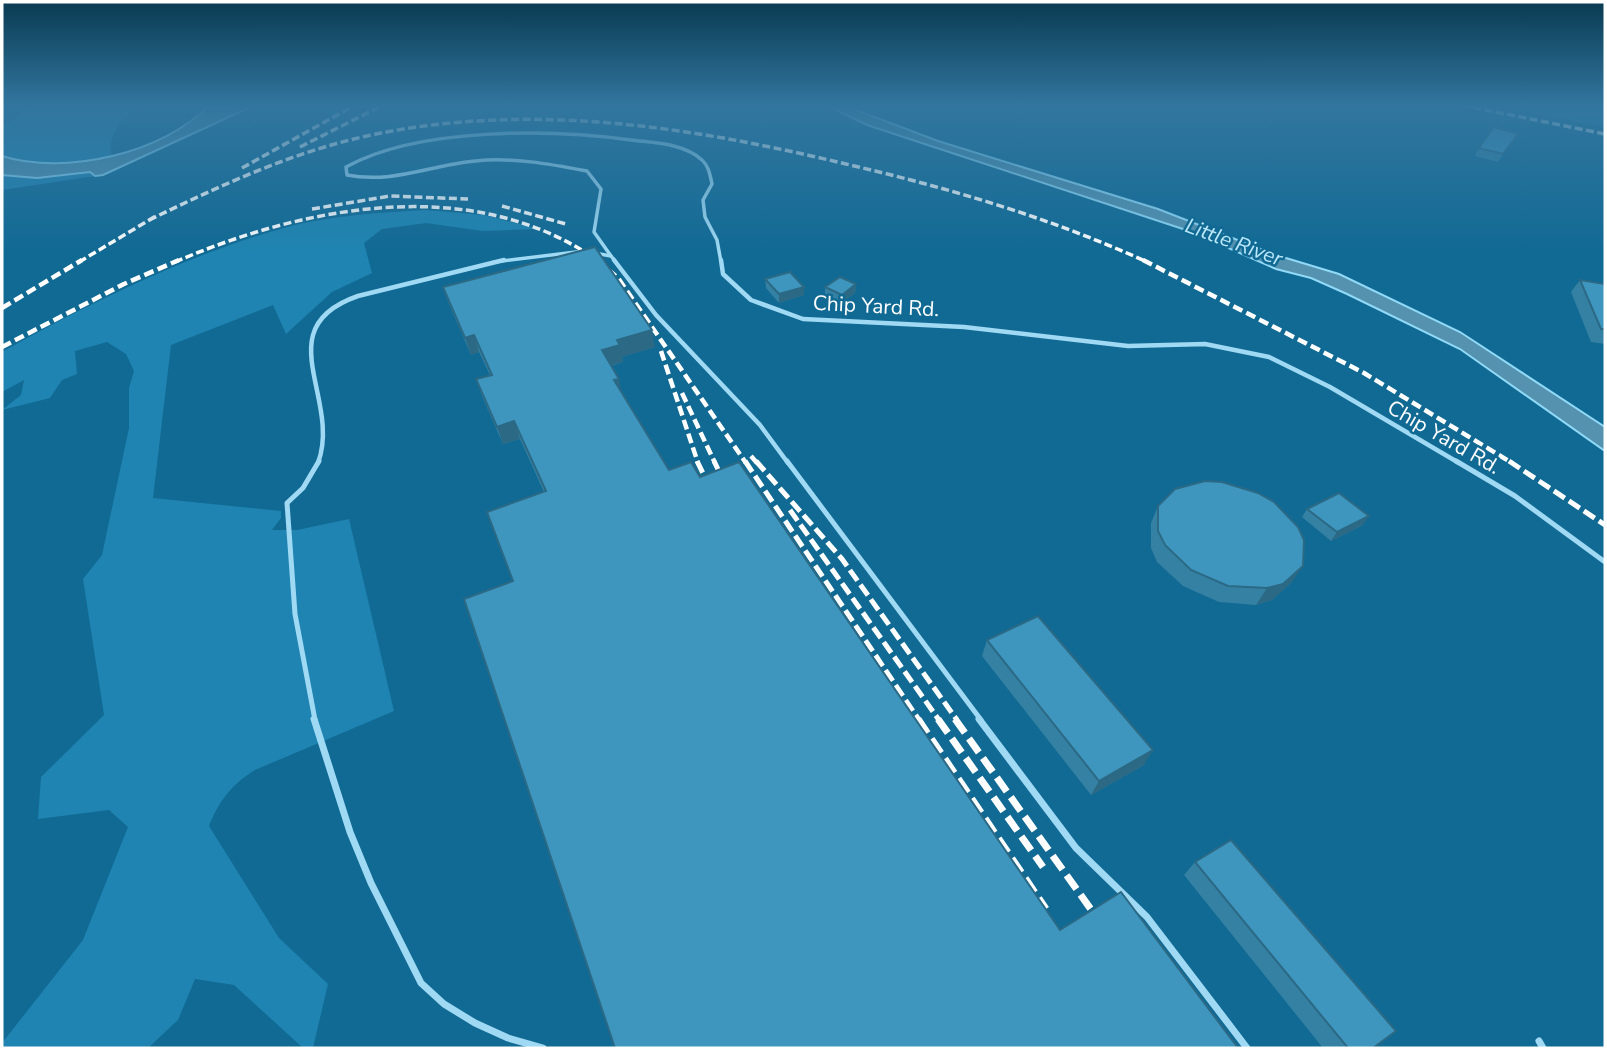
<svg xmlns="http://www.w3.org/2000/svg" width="1607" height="1050" font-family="'Nunito Sans',sans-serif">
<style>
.green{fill:#1f84b1}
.water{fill:#5492af;stroke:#90d9f7;stroke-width:2}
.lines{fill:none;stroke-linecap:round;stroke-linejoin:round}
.lane-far3{stroke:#9fd9f3;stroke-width:3.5}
.lane-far2{stroke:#9fd9f3;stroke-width:4.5}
.lane-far1{stroke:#9fd9f3;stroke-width:5}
.lane{stroke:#9fd9f3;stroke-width:7}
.rail-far3{stroke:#fff;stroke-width:3.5;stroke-dasharray:8 3.5;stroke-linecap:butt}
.rail-far2{stroke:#fff;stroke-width:4.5;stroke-dasharray:10 4.5;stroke-linecap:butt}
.rail-far1{stroke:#fff;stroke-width:5;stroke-dasharray:13 5;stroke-linecap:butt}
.rail{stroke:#fff;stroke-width:7;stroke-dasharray:17 7;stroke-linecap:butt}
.wall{fill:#3581a3}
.shaded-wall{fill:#2b6985}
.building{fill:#3e96be;stroke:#2b6985;stroke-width:2}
.labels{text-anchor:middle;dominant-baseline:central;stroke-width:5;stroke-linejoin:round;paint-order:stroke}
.far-water-label{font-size:21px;font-style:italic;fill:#bce8fb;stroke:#116a94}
.far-street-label{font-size:21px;fill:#fff;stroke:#116a94}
</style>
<rect width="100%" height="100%" fill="#116a94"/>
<!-- green -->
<g class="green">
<path d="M36,105h102c-12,12 -31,29 -27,48l6,3c-39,6 -77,12 -115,0v-31z"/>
<polygon points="1493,105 1605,105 1605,127"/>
<polygon points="91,172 95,176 2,190 2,175 37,178"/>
<path d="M426,210l58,5 54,14 -55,2 -57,-8 -44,6 -18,14 8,30 -40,19 -46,42 -13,-29 -102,40 -18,153 128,13v7l-9,12h25l52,-11 45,192 -139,59c-24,15 -36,31 -46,56l70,112 49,46 -15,64h-10l-69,-63 -39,-6 -17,41 -30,28h-146v-5l81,-103 45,-113 -19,-17 -71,9 3,-42 63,-62 -21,-136 19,-24 27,-127v-40l5,-17 -8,-17 -19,-12 -32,9 2,23 -15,6 -12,18 -48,12 19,-15 3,-15 -22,12v-40c88,-49 184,-97 282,-124 46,-13 94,-15 142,-18z"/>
</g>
<!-- water -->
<g class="water">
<path d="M209,105h46l-152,70 -8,1 -5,-4 -53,6 -35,-3v-19c63,20 162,-3 207,-51z"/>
<polygon points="826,105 843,105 938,141 1158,209 1276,255 1339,274 1460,332 1605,427 1605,451 1460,349 1347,294 1311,278 1276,269 1192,232 867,125"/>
</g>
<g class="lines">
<!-- lane-far3 -->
<g class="lane-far3">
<polyline points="594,253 611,256 616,262"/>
<path d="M611,256l-17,-24 7,-43 -14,-18c-37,-7 -75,-14 -112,-10 -44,4 -83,23 -128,14l-1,-8c72,-40 205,-38 285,-27 23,3 53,3 71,20 7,6 8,15 10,24l-9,16 2,17 12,23 4,22"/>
<polyline points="494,262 584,251"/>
</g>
<!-- lane-far2 -->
<g class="lane-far2">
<polyline points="614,260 656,315 760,425 788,463"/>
<polyline points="721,260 723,274 751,300 803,319 964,327 1128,346 1205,344 1269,357 1330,387 1459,463"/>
<path d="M318,463c24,-65 -52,-135 40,-167l146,-36"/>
</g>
<!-- lane-far1 -->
<g class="lane-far1">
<polyline points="787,461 981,720"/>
<polyline points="1456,461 1515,496 1605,562"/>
<polyline points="315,720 295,614 287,503 303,488 319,461"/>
</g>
<!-- lane -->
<g class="lane">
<polyline points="314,719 350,832 371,883 421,983 444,1004 475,1023 508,1038 543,1048"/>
<polyline points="979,719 1076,848 1147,917 1247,1048"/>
<polyline points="1539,1041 1543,1048"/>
</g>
<!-- rail-far3 -->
<g class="rail-far3">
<polyline points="1462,105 1605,134"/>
<polyline points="300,147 383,105"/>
<polyline points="242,168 355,105"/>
<polyline points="502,206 566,224"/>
<polyline points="312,209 390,196 468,199"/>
<path d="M149,220c73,-35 147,-70 227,-86 158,-32 316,-7 470,30 103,24 205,54 301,98"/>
<polyline points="79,262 156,216"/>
<path d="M175,262c132,-57 300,-89 425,0"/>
</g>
<!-- rail-far2 -->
<g class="rail-far2">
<polyline points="597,260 618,278 746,463"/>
<polyline points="1143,260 1364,373 1512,463"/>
<polyline points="2,308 82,260"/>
<polyline points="2,347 124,284 179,260"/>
<polyline points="661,351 698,463"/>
<polyline points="682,393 715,463"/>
<polyline points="751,456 757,463"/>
</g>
<!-- rail-far1 -->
<g class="rail-far1">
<polyline points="697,461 711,490"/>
<polyline points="714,461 725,484"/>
<polyline points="745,461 919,720"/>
<polyline points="756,461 842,559 957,720"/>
<polyline points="1509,461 1605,525"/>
<polyline points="790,510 939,720"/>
</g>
<!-- rail -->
<g class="rail">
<polyline points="918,719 1046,909"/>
<polyline points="938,719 1043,867"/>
<polyline points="955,719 1095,915"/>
</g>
</g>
<!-- wall -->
<g class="wall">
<polygon points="1518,134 1498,162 1475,156 1479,148"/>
<polygon points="765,279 804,295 779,303 766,288"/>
<polygon points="1580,280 1605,284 1605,344 1591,342 1571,292"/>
<polygon points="856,284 855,293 841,303 825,296 825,287"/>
<polygon points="443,287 655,347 622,357 623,362 611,366 621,392 669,470 700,477 1060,930 1238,1048 513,581 544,492 520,439 503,444 482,396 476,379 490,375 479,352 471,355 449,304"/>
<polygon points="1158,506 1292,582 1272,600 1256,605 1219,602 1183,586 1157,562 1151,548 1151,523"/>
<polygon points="1307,509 1363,525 1331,541 1302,517"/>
<polygon points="987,640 1144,765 1091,795 982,656"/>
<polygon points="1195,862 1373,1048 1323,1048 1184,875"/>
</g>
<!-- shaded-wall -->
<g class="shaded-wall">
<polygon points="856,284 855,293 841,303 842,295"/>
<polygon points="804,287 804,295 779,303 779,294"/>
<polygon points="652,330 655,347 622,357 623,362 605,367 602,350 617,340"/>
<polygon points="474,335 479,352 471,355 465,338"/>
<polygon points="619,379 622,396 614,380"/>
<polygon points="514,421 520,439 503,444 497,427"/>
<polygon points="1369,516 1363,525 1331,541 1337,532"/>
<polygon points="1303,566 1292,582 1272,600 1256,605 1267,588"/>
<polygon points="1153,750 1144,765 1091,795 1099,781"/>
</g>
<!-- building -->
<g class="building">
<polygon points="1494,127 1518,134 1503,154 1479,148"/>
<polygon points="595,247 652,330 617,340 620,345 602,350 619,379 614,380 669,470 691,462 700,477 739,462 1060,930 1121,892 1238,1048 615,1048 464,599 513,581 487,512 546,491 514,421 497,427 476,379 492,375 474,335 465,338 443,287"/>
<polygon points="790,272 804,287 779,294 765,279"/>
<polygon points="840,277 856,284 842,295 825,287"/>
<polygon points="1580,280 1605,284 1605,329 1601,329"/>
<polygon points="1205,481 1222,482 1258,493 1274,502 1298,527 1304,540 1303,566 1283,584 1267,588 1228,586 1191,570 1165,545 1158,531 1158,506 1175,489"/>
<polygon points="1339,493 1369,516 1337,532 1307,509"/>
<polygon points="1038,616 1153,750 1099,781 987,640"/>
<polygon points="1231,840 1396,1031 1373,1048 1348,1048 1195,862"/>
</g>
<!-- sky -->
<linearGradient id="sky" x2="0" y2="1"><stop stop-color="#093a51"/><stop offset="0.42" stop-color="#32769f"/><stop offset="1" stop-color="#32769f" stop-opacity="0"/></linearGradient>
<rect width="1607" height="252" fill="url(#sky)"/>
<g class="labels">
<!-- far-water labels -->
<g class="far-water-label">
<text transform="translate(1234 242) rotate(20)">Little River</text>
</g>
<!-- far-street labels -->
<g class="far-street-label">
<text transform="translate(876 306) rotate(3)">Chip Yard Rd.</text>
<text transform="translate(1444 437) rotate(30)">Chip Yard Rd.</text>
</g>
</g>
<!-- border -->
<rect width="1607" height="1050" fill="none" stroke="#ffffff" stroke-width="7"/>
</svg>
